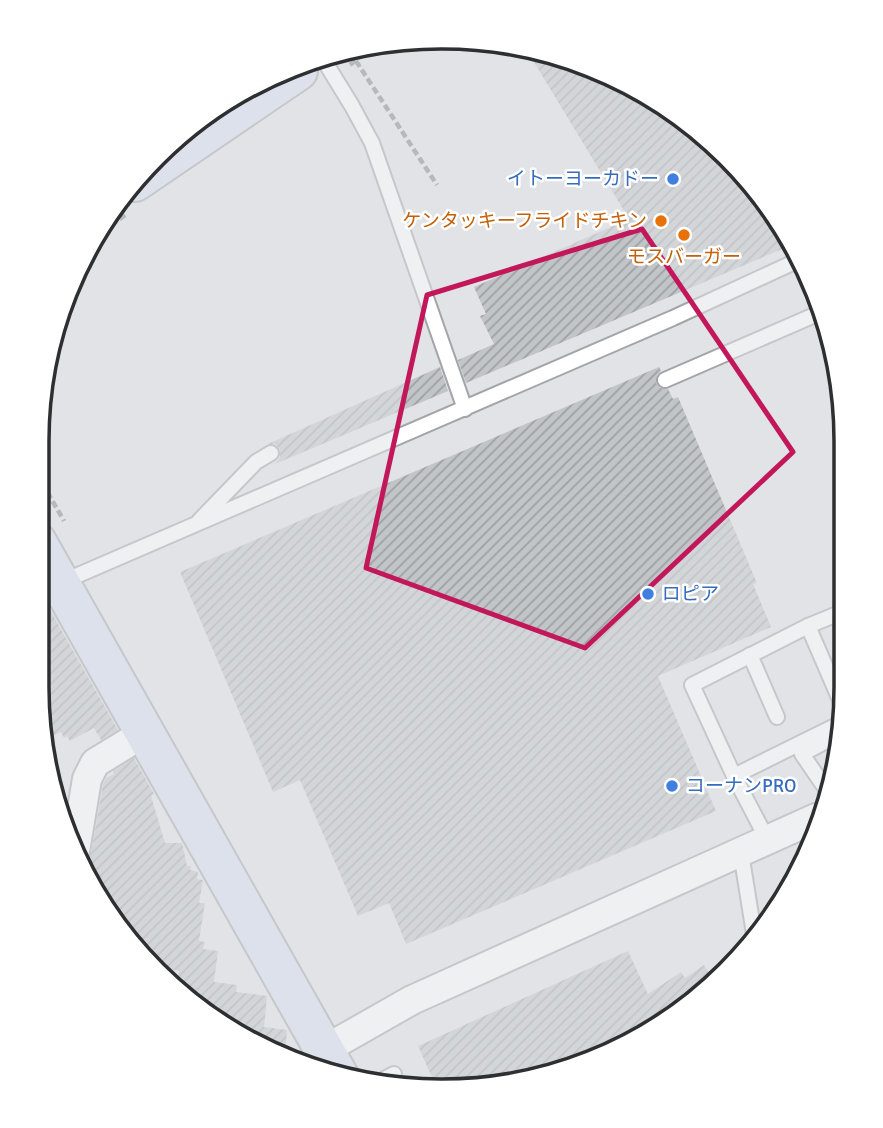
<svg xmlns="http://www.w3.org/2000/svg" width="883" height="1128" font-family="Signika,'Noto Sans JP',sans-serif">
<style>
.building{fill:url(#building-hatch)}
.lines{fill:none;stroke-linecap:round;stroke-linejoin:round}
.lane-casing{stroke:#a3a6a8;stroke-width:18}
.street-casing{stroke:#a3a6a8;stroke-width:32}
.secondary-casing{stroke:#a3a6a8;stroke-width:42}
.path{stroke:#818386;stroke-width:4.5;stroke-dasharray:7 3.5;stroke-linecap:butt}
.lane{stroke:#fff;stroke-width:14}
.street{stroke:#fff;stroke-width:28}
.secondary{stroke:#d4deef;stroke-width:38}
.marked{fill:none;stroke:#c2185b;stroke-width:5;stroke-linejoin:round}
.shop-dot{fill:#3f7fe0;stroke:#fff;stroke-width:2.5}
.food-dot{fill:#e8710a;stroke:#fff;stroke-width:2.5}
.labels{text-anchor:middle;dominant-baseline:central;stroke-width:5;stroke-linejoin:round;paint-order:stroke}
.shop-label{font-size:19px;fill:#366cbe;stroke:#fff;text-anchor:start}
.food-label{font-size:19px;fill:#c56008;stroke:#fff;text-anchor:end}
.rim{fill:none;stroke:#2e2f31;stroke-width:3.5}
</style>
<defs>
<pattern id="building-hatch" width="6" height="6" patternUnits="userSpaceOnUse" patternTransform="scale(1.75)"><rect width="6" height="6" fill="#c2c5c8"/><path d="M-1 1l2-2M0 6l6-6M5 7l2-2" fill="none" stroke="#9ea0a3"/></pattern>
</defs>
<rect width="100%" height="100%" fill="#e1e3e7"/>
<!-- building -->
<g class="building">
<polygon points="526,49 546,50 688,120 794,244 466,383 458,360 494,344 480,316 486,314 474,287 629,219"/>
<polygon points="440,367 448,391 275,464 280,457 280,449 275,444 268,444"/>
<polygon points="659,367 661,371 657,375 656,383 660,388 668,389 673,399 678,397 757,583 753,584 771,627 658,676 716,811 406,944 389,903 358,916 300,780 273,792 180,572"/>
<polygon points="37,587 118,730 101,740 94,728 70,741 67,736 64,738 61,732 51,737 48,733 43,736 37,687"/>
<polygon points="134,758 154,794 151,796 165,843 182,843 187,866 191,866 190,870 198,872 197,879 203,880 199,903 205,903 199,941 205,942 203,949 218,951 214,982 237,985 236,992 267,996 264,1027 287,1030 285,1056 239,1037 177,990 179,971 150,965 91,889 82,866 88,861 91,854 103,784 106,778 114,774 113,771"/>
<polygon points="628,951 648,994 681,972 685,978 704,965 715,982 644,1037 547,1077 438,1091 418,1046"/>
</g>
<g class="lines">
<defs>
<g id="lane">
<polyline points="325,62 352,106 372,143 465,409"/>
<polyline points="665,380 824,311"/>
<polyline points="199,521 256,462 271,453"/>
<polyline points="62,582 673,318 801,259"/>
<polyline points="808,626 840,700"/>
<polyline points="750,655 777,717"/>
<polyline points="734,776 839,724"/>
<polyline points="828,792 802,754 839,734"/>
<polyline points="768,841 734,776 692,685 808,626 842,612"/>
<polyline points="741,853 755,940"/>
<polyline points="377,1083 394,1074"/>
</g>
<g id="street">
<polyline points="75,851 87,779 95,763 144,733"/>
<polyline points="324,1050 412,1000 816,818"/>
</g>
<g id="secondary">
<polyline points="135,182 298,71"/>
<polyline points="37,542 340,1078"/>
</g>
</defs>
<!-- lane casing -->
<use href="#lane" class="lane-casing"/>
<!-- street casing -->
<use href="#street" class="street-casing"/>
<!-- secondary casing -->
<use href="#secondary" class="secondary-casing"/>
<!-- path -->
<g class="path">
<polyline points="356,61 437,185"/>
<polyline points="350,65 374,45"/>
<polyline points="102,231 127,214"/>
<polyline points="37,474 64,521"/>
</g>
<!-- lane -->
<use href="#lane" class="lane"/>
<!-- street -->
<use href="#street" class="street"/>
<!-- secondary -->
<use href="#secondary" class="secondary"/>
</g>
<!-- marked area -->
<path d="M0 0H883V1128H0ZM642,229l151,223 -208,196 -219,-80 61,-273z" fill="#e1e3e7" fill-opacity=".55" fill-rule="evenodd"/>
<path class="marked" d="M642,229l151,223 -208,196 -219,-80 61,-273z"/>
<!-- markers -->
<g class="shop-dot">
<circle cx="673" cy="179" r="7"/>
<circle cx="648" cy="594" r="7"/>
<circle cx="672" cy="786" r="7"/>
</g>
<g class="food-dot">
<circle cx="661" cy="221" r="7"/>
<circle cx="684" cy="235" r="7"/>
</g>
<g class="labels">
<!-- shop labels -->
<g class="shop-label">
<text x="659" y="179" text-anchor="end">イトーヨーカドー</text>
<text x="662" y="594">ロピア</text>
<text x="686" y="786">コーナンPRO</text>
</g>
<!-- food labels -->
<g class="food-label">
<text x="647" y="221">ケンタッキーフライドチキン</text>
<text x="684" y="257" text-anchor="middle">モスバーガー</text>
</g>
</g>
<!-- crop -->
<path d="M0 0H883V1128H0ZM441 49H442A392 392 0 0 1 834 441V687A392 392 0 0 1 442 1079H441A392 392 0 0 1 49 687V441A392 392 0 0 1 441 49Z" fill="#fff" fill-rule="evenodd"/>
<path class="rim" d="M441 49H442A392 392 0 0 1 834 441V687A392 392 0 0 1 442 1079H441A392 392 0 0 1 49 687V441A392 392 0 0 1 441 49Z"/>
</svg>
